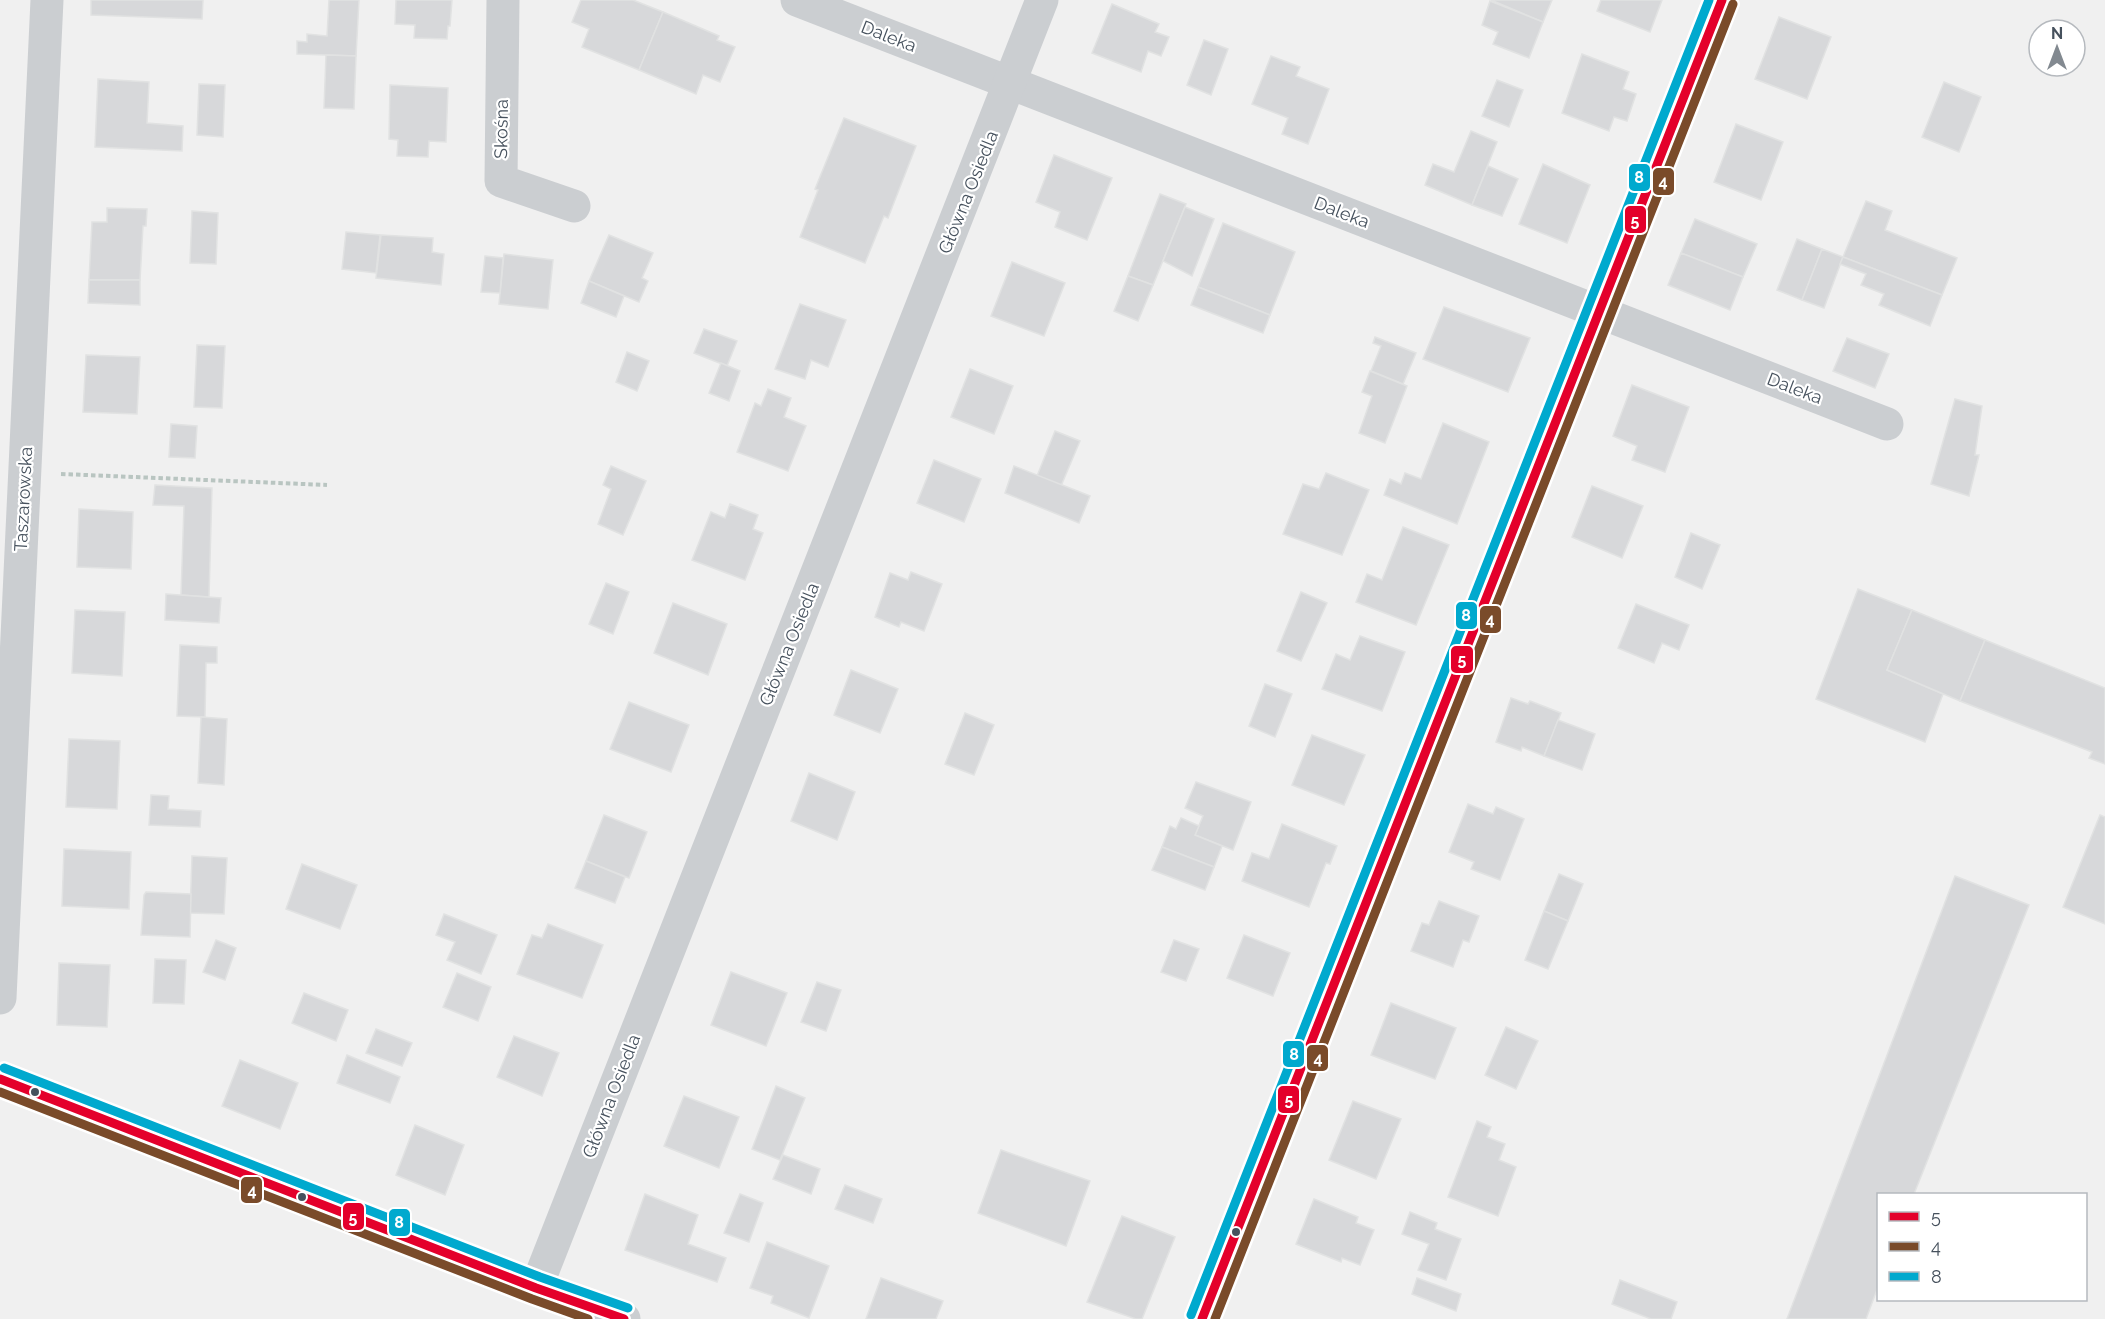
<svg xmlns="http://www.w3.org/2000/svg" width="2105" height="1319" font-family="Raleway,sans-serif">
<style>
.building{fill:#d7d8da;stroke:#e1e2e2;stroke-width:1.5}
.lines{fill:none;stroke-linecap:round;stroke-linejoin:round}
.path{stroke:#b9c5c1;stroke-width:4;stroke-dasharray:4.5 3;stroke-linecap:butt}
.minor{stroke:#cbced1;stroke-width:33}
.tertiary{stroke:#cbced1;stroke-width:33}
.bus-1-casing{stroke:#fff;stroke-width:14}
.bus-2-casing{stroke:#fff;stroke-width:14}
.bus-3-casing{stroke:#fff;stroke-width:14}
.bus-1{stroke:#e4002b;stroke-width:9}
.bus-2{stroke:#7a4b2a;stroke-width:9}
.bus-3{stroke:#00a9ce;stroke-width:9}
.bus-dot{fill:#46515d;stroke:#fff;stroke-width:2}
.labels{text-anchor:middle;dominant-baseline:central;stroke-width:4.5;stroke-linejoin:round;paint-order:stroke}
.street-label{font-size:18px;fill:#46515d;stroke:#fff}
.line-badge{stroke:#fff;stroke-width:2}
.badge-label{font-size:16px;text-anchor:middle;font-weight:bold;fill:#fff}
</style>
<rect width="100%" height="100%" fill="#f0f0f0"/>
<!-- building -->
<g class="building">
<polygon points="91,0 203,0 202,19 91,15"/>
<polygon points="329,0 359,0 356,56 297,54 297,41 307,42 307,34 327,36"/>
<polygon points="396,0 452,0 450,26 448,26 447,39 414,38 415,25 395,24"/>
<polygon points="581,0 633,0 663,12 639,70 582,47 589,29 572,22"/>
<polygon points="1491,0 1552,0 1543,22"/>
<polygon points="1601,0 1662,0 1650,32 1597,11"/>
<polygon points="1490,1 1543,22 1529,58 1493,44 1498,32 1482,25"/>
<polygon points="1112,4 1159,24 1155,32 1169,37 1161,56 1148,51 1141,72 1092,53"/>
<polygon points="663,12 719,36 717,40 735,47 720,82 703,75 696,94 639,70"/>
<polygon points="1779,17 1831,37 1807,99 1755,79"/>
<polygon points="1204,40 1228,49 1211,95 1187,85"/>
<polygon points="1582,54 1629,72 1623,89 1636,94 1627,121 1614,117 1609,131 1562,113"/>
<polygon points="326,55 356,56 354,109 324,108"/>
<polygon points="1271,56 1300,67 1296,76 1329,89 1308,144 1282,134 1288,118 1252,104"/>
<polygon points="98,79 149,82 147,123 183,126 182,151 95,147"/>
<polygon points="1497,80 1523,90 1509,127 1482,116"/>
<polygon points="1944,82 1981,97 1959,152 1922,137"/>
<polygon points="199,84 225,85 223,137 197,135"/>
<polygon points="390,85 448,88 446,142 429,141 428,157 397,156 398,140 389,139"/>
<polygon points="844,118 916,146 888,218 884,216 865,263 800,237 818,190 815,189"/>
<polygon points="1736,124 1783,142 1761,200 1714,182"/>
<polygon points="1471,131 1497,142 1472,205 1425,185 1433,164 1454,172"/>
<polygon points="1054,155 1112,178 1087,240 1055,227 1060,212 1036,202"/>
<polygon points="1543,164 1590,185 1567,243 1519,224"/>
<polygon points="1488,166 1518,179 1502,216 1472,205"/>
<polygon points="1160,194 1186,204 1153,285 1128,276"/>
<polygon points="1866,201 1892,211 1885,230 1957,258 1942,295 1843,257"/>
<polygon points="1185,207 1214,219 1192,276 1163,261"/>
<polygon points="107,208 147,209 146,226 143,226 140,280 89,280 92,222 107,222"/>
<polygon points="192,211 218,213 216,264 190,263"/>
<polygon points="1695,219 1757,244 1743,277 1681,253"/>
<polygon points="1223,223 1295,252 1270,315 1198,287"/>
<polygon points="346,232 380,235 376,273 342,269"/>
<polygon points="381,235 433,238 432,252 444,254 441,285 376,278"/>
<polygon points="609,235 653,253 642,278 648,281 639,302 589,281"/>
<polygon points="1797,239 1822,249 1802,300 1777,290"/>
<polygon points="1822,249 1843,257 1824,308 1802,300"/>
<polygon points="1681,253 1743,277 1730,310 1668,285"/>
<polygon points="504,254 553,260 548,309 499,304"/>
<polygon points="485,256 503,258 500,293 481,292"/>
<polygon points="1843,257 1942,295 1930,326 1879,305 1884,294 1861,285 1866,274 1840,264"/>
<polygon points="1012,262 1065,283 1044,336 991,316"/>
<polygon points="1128,276 1153,285 1138,321 1114,311"/>
<polygon points="89,280 140,280 140,305 88,303"/>
<polygon points="589,281 624,296 616,317 581,303"/>
<polygon points="1198,287 1270,315 1263,333 1191,305"/>
<polygon points="800,304 846,320 828,367 811,360 805,379 775,369"/>
<polygon points="1444,307 1530,338 1508,392 1423,359"/>
<polygon points="704,329 737,341 727,366 694,353"/>
<polygon points="1375,337 1416,353 1403,384 1371,371 1381,346 1373,343"/>
<polygon points="1847,338 1889,354 1875,388 1833,371"/>
<polygon points="197,345 225,346 222,408 194,407"/>
<polygon points="627,352 649,361 637,391 616,382"/>
<polygon points="86,355 140,357 137,414 83,412"/>
<polygon points="721,363 740,371 729,401 709,393"/>
<polygon points="970,369 1013,386 994,434 951,417"/>
<polygon points="1370,371 1407,386 1385,443 1359,433 1372,396 1362,392"/>
<polygon points="1632,385 1689,407 1665,472 1632,460 1637,446 1613,436"/>
<polygon points="768,389 791,398 784,417 806,426 788,471 737,452 755,403 761,406"/>
<polygon points="1955,399 1982,406 1975,455 1979,455 1969,496 1931,484"/>
<polygon points="1443,423 1489,442 1457,524 1384,495 1390,479 1401,484 1405,473 1421,479"/>
<polygon points="171,424 197,426 195,458 169,457"/>
<polygon points="1055,431 1080,441 1061,486 1037,476"/>
<polygon points="934,460 981,479 964,522 917,503"/>
<polygon points="611,466 646,481 623,535 598,524 611,489 603,485"/>
<polygon points="1014,466 1090,496 1079,523 1005,493"/>
<polygon points="1326,473 1369,490 1342,555 1283,534 1303,484 1319,489"/>
<polygon points="155,485 212,488 209,597 181,595 184,506 153,505"/>
<polygon points="1592,486 1643,506 1622,558 1572,537"/>
<polygon points="730,504 758,515 753,529 763,533 745,580 692,560 711,512 725,518"/>
<polygon points="79,509 133,512 131,569 77,567"/>
<polygon points="1403,527 1449,545 1416,625 1356,602 1367,574 1382,580"/>
<polygon points="1691,533 1720,545 1702,589 1675,577"/>
<polygon points="911,572 942,584 924,631 901,622 899,627 875,617 890,573 908,580"/>
<polygon points="606,583 629,592 613,634 589,624"/>
<polygon points="1858,589 1912,610 1887,670 1943,694 1925,742 1816,699"/>
<polygon points="1301,592 1327,603 1301,661 1277,651"/>
<polygon points="166,594 221,598 219,623 165,620"/>
<polygon points="673,603 727,624 708,675 654,653"/>
<polygon points="1636,604 1689,625 1679,650 1662,643 1654,663 1618,648"/>
<polygon points="75,610 125,612 122,676 72,673"/>
<polygon points="1912,610 1985,640 1960,701 1887,670"/>
<polygon points="1360,636 1405,652 1382,711 1322,689 1336,654 1350,660"/>
<polygon points="1985,640 2105,688 2105,764 2089,758 2092,752 1960,701"/>
<polygon points="180,645 217,647 217,663 206,663 205,717 177,716"/>
<polygon points="851,670 898,689 880,733 834,715"/>
<polygon points="1265,684 1292,694 1275,737 1249,726"/>
<polygon points="1511,698 1528,704 1530,701 1561,713 1544,756 1522,747 1521,751 1496,742"/>
<polygon points="629,702 689,725 671,772 610,749"/>
<polygon points="965,713 994,725 974,775 945,764"/>
<polygon points="201,717 227,719 224,785 198,783"/>
<polygon points="1558,720 1595,734 1582,770 1544,756"/>
<polygon points="1312,735 1365,755 1344,805 1292,785"/>
<polygon points="69,739 120,741 117,809 66,807"/>
<polygon points="809,773 855,792 837,840 791,821"/>
<polygon points="1196,782 1251,802 1233,850 1195,835 1203,816 1185,808"/>
<polygon points="151,795 169,796 168,809 201,811 200,827 149,825"/>
<polygon points="1468,804 1493,814 1496,807 1524,819 1500,880 1471,869 1474,862 1449,852"/>
<polygon points="604,815 647,832 629,878 586,861"/>
<polygon points="2100,815 2105,817 2105,924 2063,907"/>
<polygon points="1181,818 1199,826 1195,835 1222,846 1214,867 1162,847 1170,826 1176,829"/>
<polygon points="1282,824 1337,846 1330,864 1326,863 1309,907 1242,881 1252,853 1269,859"/>
<polygon points="1162,847 1214,867 1205,890 1152,870"/>
<polygon points="64,849 131,852 129,909 62,906"/>
<polygon points="192,856 227,858 224,914 190,913"/>
<polygon points="586,861 625,877 615,903 575,888"/>
<polygon points="302,864 357,885 340,929 286,909"/>
<polygon points="1559,874 1583,884 1568,921 1544,911"/>
<polygon points="1955,876 2029,905 1914,1194 1878,1194 1878,1287 1866,1319 1787,1319"/>
<polygon points="146,892 191,894 190,937 141,935 144,895"/>
<polygon points="1439,901 1479,916 1469,942 1463,940 1453,967 1411,951 1422,923 1429,925"/>
<polygon points="1544,911 1568,921 1548,969 1525,960"/>
<polygon points="444,914 497,935 481,974 447,960 455,942 436,935"/>
<polygon points="548,924 603,945 582,998 517,974 532,935 542,938"/>
<polygon points="1244,935 1290,953 1273,996 1227,978"/>
<polygon points="216,940 236,948 225,980 203,972"/>
<polygon points="1174,940 1199,949 1186,981 1161,972"/>
<polygon points="155,959 186,960 184,1004 153,1003"/>
<polygon points="59,963 110,965 107,1027 57,1025"/>
<polygon points="731,972 787,993 766,1046 711,1025"/>
<polygon points="457,973 491,987 478,1021 443,1007"/>
<polygon points="817,982 841,990 826,1031 801,1022"/>
<polygon points="304,993 348,1010 336,1041 292,1023"/>
<polygon points="1391,1003 1456,1028 1435,1079 1371,1055"/>
<polygon points="1506,1027 1538,1041 1516,1089 1485,1075"/>
<polygon points="376,1029 412,1043 402,1066 366,1053"/>
<polygon points="514,1036 559,1053 542,1096 497,1077"/>
<polygon points="347,1055 400,1077 390,1103 337,1083"/>
<polygon points="240,1060 298,1083 280,1129 222,1106"/>
<polygon points="776,1086 805,1098 780,1160 752,1149"/>
<polygon points="684,1096 739,1117 719,1168 664,1146"/>
<polygon points="1353,1101 1401,1119 1376,1179 1329,1160"/>
<polygon points="1477,1121 1491,1127 1487,1137 1505,1144 1499,1160 1516,1167 1498,1216 1448,1197"/>
<polygon points="415,1125 464,1145 445,1195 396,1175"/>
<polygon points="1001,1150 1090,1181 1066,1246 978,1213"/>
<polygon points="783,1155 820,1169 811,1194 773,1179"/>
<polygon points="845,1185 882,1199 873,1223 835,1209"/>
<polygon points="645,1194 698,1215 688,1244 726,1258 717,1282 625,1250"/>
<polygon points="740,1194 763,1203 749,1242 724,1233"/>
<polygon points="1314,1199 1358,1217 1356,1223 1374,1230 1360,1265 1342,1258 1341,1262 1296,1244"/>
<polygon points="1410,1212 1437,1223 1435,1229 1461,1239 1446,1280 1418,1270 1429,1244 1402,1234"/>
<polygon points="1122,1216 1175,1237 1142,1319 1136,1319 1087,1302"/>
<polygon points="767,1242 829,1266 809,1318 771,1303 773,1296 750,1288"/>
<polygon points="881,1278 943,1301 936,1319 866,1319"/>
<polygon points="1417,1278 1461,1294 1456,1311 1412,1294"/>
<polygon points="1620,1280 1677,1302 1671,1319 1651,1319 1612,1304"/>
</g>
<g class="lines">
<!-- path -->
<polyline class="path" points="61,474 327,485"/>
<!-- minor -->
<g class="minor">
<polyline points="503,0 501,181 574,206"/>
<polyline points="797,0 1887,424"/>
<polyline points="0,998 47,0"/>
<polyline points="536,1288 1042,0"/>
<polyline points="1202,1319 1722,0"/>
</g>
<!-- tertiary -->
<polyline class="tertiary" points="0,1079 536,1288 624,1319"/>
<defs>
<g id="bus-1">
<polyline points="0,1079 536,1288 624,1319"/>
<polyline points="1202,1319 1722,0"/>
</g>
<g id="bus-2">
<polyline points="0,1092 532,1299 588,1319"/>
<polyline points="1215,1319 1733,4"/>
</g>
<g id="bus-3">
<polyline points="4,1068 540,1277 628,1308"/>
<polyline points="1191,1315 1709,0"/>
</g>
</defs>
<!-- bus-1 casing -->
<use href="#bus-1" class="bus-1-casing"/>
<!-- bus-2 casing -->
<use href="#bus-2" class="bus-2-casing"/>
<!-- bus-3 casing -->
<use href="#bus-3" class="bus-3-casing"/>
<!-- bus-1 -->
<use href="#bus-1" class="bus-1"/>
<!-- bus-2 -->
<use href="#bus-2" class="bus-2"/>
<!-- bus-3 -->
<use href="#bus-3" class="bus-3"/>
</g>
<!-- markers -->
<g class="bus-dot">
<circle cx="35" cy="1092" r="5"/>
<circle cx="302" cy="1197" r="5"/>
<circle cx="1236" cy="1232" r="5"/>
</g>
<g class="labels">
<!-- street labels -->
<g class="street-label">
<text transform="translate(889 36) rotate(21)">Daleka</text>
<text transform="translate(501 129) rotate(-89)">Skośna</text>
<text transform="translate(968 192) rotate(-68)">Główna Osiedla</text>
<text transform="translate(1342 212) rotate(21)">Daleka</text>
<text transform="translate(1795 388) rotate(21)">Daleka</text>
<text transform="translate(23 499) rotate(-87)">Taszarowska</text>
<text transform="translate(789 644) rotate(-68)">Główna Osiedla</text>
<text transform="translate(611 1096) rotate(-69)">Główna Osiedla</text>
</g>
</g>
<g class="line-badge">
<rect x="1628" y="163" width="23" height="29" rx="6" fill="#00a9ce"/>
<rect x="1652" y="167" width="23" height="29" rx="6" fill="#7a4b2a"/>
<rect x="1624" y="205" width="23" height="29" rx="6" fill="#e4002b"/>
<rect x="1455" y="601" width="23" height="29" rx="6" fill="#00a9ce"/>
<rect x="1479" y="605" width="23" height="29" rx="6" fill="#7a4b2a"/>
<rect x="1450" y="645" width="24" height="29" rx="6" fill="#e4002b"/>
<rect x="1282" y="1040" width="23" height="28" rx="6" fill="#00a9ce"/>
<rect x="1306" y="1044" width="23" height="28" rx="6" fill="#7a4b2a"/>
<rect x="1277" y="1085" width="23" height="29" rx="6" fill="#e4002b"/>
<rect x="240" y="1176" width="23" height="28" rx="6" fill="#7a4b2a"/>
<rect x="342" y="1202" width="23" height="29" rx="6" fill="#e4002b"/>
<rect x="388" y="1208" width="23" height="29" rx="6" fill="#00a9ce"/>
</g>
<g class="badge-label">
<text x="1639" y="183">8</text>
<text x="1663" y="187">4</text>
<text x="1635" y="226">5</text>
<text x="1466" y="621">8</text>
<text x="1490" y="625">4</text>
<text x="1462" y="665">5</text>
<text x="1294" y="1060">8</text>
<text x="1318" y="1064">4</text>
<text x="1289" y="1105">5</text>
<text x="252" y="1196">4</text>
<text x="353" y="1223">5</text>
<text x="399" y="1228">8</text>
</g>
<!-- legend -->
<rect x="1877" y="1193" width="210" height="108" fill="#ffffff" stroke="#b5b9be" stroke-width="1.5"/>
<rect x="1889" y="1212" width="30" height="9" fill="#e4002b" stroke="#b5b9be" stroke-width="1.5"/>
<text x="1931" y="1223" font-size="18" fill="#46515d">5</text>
<rect x="1889" y="1242" width="30" height="9" fill="#7a4b2a" stroke="#b5b9be" stroke-width="1.5"/>
<text x="1931" y="1253" font-size="18" fill="#46515d">4</text>
<rect x="1889" y="1272" width="30" height="9" fill="#00a9ce" stroke="#b5b9be" stroke-width="1.5"/>
<text x="1931" y="1283" font-size="18" fill="#46515d">8</text>
<!-- north arrow -->
<g transform="translate(2057 48)"><circle r="28" fill="#ffffff" stroke="#b5b9be" stroke-width="1.5"/>
<path d="M0-4.5L10 22L0 15L-10 22Z" fill="#828990"/>
<text y="-9" font-size="16" font-weight="bold" text-anchor="middle" fill="#46515d">N</text>
</g>
</svg>
